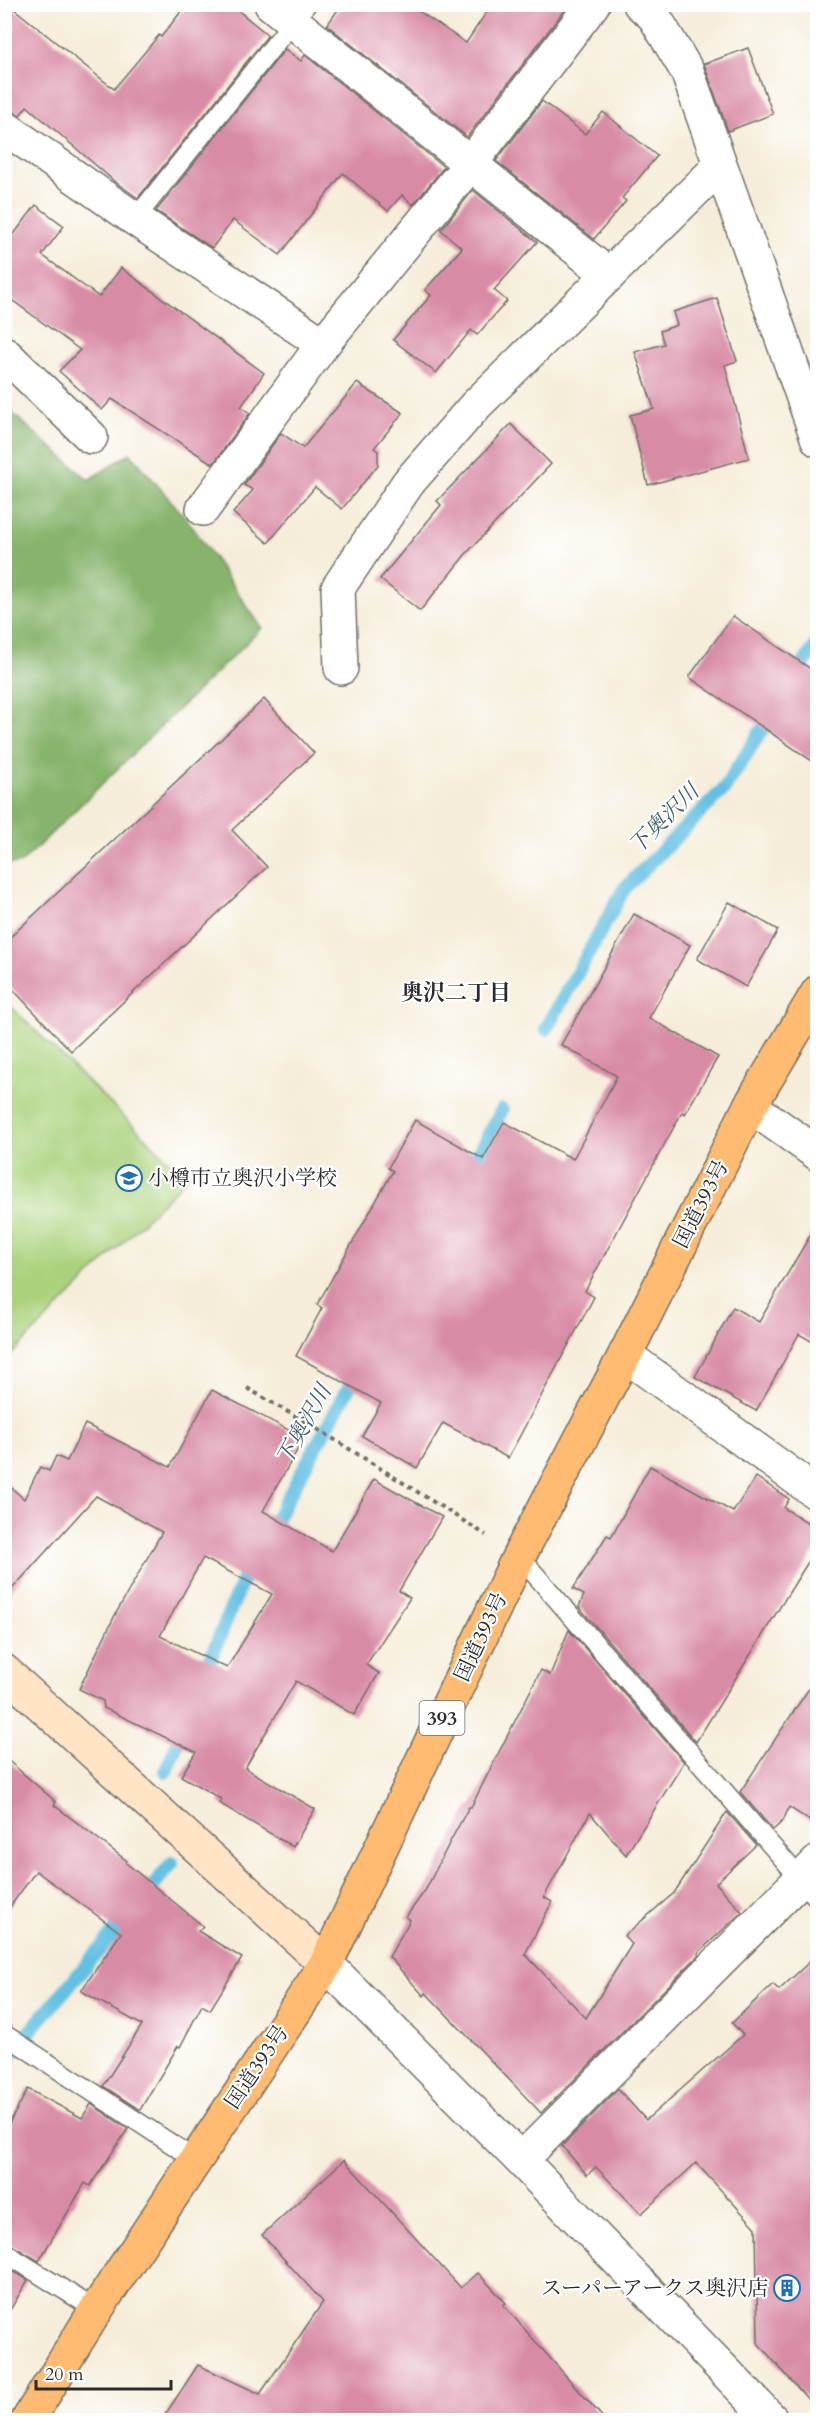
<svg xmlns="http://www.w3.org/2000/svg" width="822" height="2425" font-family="Cardo,'Noto Serif JP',serif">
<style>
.green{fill:#aad27d;stroke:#6a7e54;stroke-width:1.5}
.forest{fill:#87b46c;stroke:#59704c;stroke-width:1.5}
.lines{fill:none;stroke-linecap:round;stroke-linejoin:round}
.stream{stroke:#64c0e2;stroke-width:14}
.building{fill:#d88ba5;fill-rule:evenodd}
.lane-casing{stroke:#726f68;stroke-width:21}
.street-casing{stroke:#726f68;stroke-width:36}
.secondary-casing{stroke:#726f68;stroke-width:36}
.highway-casing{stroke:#726f68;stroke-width:36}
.path{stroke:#726f68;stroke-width:4;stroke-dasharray:4.5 4.5;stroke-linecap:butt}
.lane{stroke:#fff;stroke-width:18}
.street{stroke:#fff;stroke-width:33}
.secondary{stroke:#ffe4c6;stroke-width:33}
.highway{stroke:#febb71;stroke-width:33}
.labels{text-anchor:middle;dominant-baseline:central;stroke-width:4.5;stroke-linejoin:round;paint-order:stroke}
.shield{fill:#fff;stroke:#6b6b6b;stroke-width:1.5}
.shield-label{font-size:20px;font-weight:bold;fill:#2b2b2b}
.poi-label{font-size:21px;fill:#2b2b2b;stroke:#fff;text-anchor:start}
.street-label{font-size:21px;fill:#2b2b2b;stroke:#fff}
.water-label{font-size:22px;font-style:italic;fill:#3f5f6b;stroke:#fff}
.neighbourhood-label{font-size:22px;font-weight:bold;fill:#2b2b2b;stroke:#fff}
</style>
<rect width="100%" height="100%" fill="#fff"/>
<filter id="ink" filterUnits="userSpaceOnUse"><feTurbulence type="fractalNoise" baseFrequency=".0167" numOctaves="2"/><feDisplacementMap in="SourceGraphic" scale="12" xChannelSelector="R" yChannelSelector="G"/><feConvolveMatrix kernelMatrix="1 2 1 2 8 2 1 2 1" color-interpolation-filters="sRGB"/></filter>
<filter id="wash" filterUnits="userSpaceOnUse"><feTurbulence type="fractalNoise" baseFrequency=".008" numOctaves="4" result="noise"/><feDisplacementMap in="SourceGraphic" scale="24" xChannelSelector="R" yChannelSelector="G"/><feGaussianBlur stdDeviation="1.35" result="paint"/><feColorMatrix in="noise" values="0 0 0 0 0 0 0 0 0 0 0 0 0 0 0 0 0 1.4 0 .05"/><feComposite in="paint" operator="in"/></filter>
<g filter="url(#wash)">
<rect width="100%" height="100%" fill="#f5edd9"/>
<!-- green -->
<polygon class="green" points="4,1000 187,1178 5,1361 4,1361"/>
<!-- forest -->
<polygon class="forest" points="4,406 89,480 130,453 189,522 262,628 21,863 5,865"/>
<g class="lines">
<!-- stream -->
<g class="stream">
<polyline points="793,680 818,642"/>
<polyline points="546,1029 624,889 724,789 772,714"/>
<polyline points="469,1170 502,1110"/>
<polyline points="267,1535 358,1371"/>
<polyline points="203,1677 243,1579 252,1563"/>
<polyline points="166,1771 184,1726"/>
<polyline points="141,1900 172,1863"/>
<polyline points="4,2062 127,1917"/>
</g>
</g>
<g id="blocks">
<!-- building -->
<g class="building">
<polygon points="4,4 8,4 114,89 159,35 161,37 187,4 230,4 268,35 138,198 114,181 27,106 20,115 4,108"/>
<polygon points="342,4 408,4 466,43 492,4 569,4 467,137 327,25"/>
<polygon points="748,48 773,114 728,131 704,64"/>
<polygon points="285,49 301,61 305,55 444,167 413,205 402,195 388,211 343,173 280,255 233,220 212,248 156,211"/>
<polygon points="542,101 585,134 603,112 657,156 622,198 626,201 594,239 496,161"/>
<polygon points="473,190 537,242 494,290 507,301 477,335 471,330 436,373 393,340 431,295 425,290 462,248 441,230"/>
<polygon points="36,205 64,226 42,255 99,297 121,268 264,373 241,407 250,413 213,464 112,399 102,410 59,371 80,350 9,298 4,304 4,227 14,234"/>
<polygon points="717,298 737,361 725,365 749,458 648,485 630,415 654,409 635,352 664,344 660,331 677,325 673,312"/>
<polygon points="357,383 403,413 374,448 378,451 378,465 342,509 315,487 268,543 233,513 253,490 244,485 281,433 303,448"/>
<polygon points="511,424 551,464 465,555 420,611 380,579 441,505 437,501"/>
<polygon points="733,616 818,674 818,765 689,677"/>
<polygon points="264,699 314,753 232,830 267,867 71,1051 4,980 4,943"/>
<polygon points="729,902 778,930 746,987 697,959"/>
<polygon points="634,914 690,945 649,1018 718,1057 685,1114 682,1112 585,1291 594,1297 508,1458 443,1423 417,1468 362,1436 381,1403 296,1356 322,1308 317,1305 393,1171 388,1168 415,1120 483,1159 504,1122 573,1159 617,1076 561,1045"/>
<polygon points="818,1222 818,1345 799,1334 756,1411 695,1377 733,1307 759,1322"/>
<path d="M212,1390l92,48 -41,73 69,40 42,-72 68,38 -43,74 11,7 -44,67 13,8 -25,42 -58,-34 -51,87 70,41 -22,38 -74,-44 2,-4 -40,-23 15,-24 -92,-44 -1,-7 -24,-12 36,-74 47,-83 -66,-36 -92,102v-117l20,18 16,-32 9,4 7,-15 11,5 18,-37 85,43zM203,1558l69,36 -45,74 -67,-32z"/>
<polygon points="650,1466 733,1512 756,1477 789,1499 784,1508 818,1529 818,1546 696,1742 579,1607 584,1595 573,1589 607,1535 611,1537"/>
<polygon points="569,1630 684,1762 626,1855 590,1813 544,1897 552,1902 525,1954 586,2018 632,1944 624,1936 674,1893 727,1812 756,1845 716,1883 742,1912 698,1953 699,1955 541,2113 426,1993 424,1996 389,1957 410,1920 406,1917 426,1889 452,1838 469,1807 471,1807 541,1670 550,1675"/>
<polygon points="818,1675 818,1826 789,1807 783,1821 773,1830 740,1792"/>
<polygon points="4,1757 56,1802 54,1805 127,1861 126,1863 203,1926 198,1931 242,1958 210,2010 202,2005 180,2047 178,2046 140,2110 103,2086 142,2025 81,1991 121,1933 36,1871 4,1915"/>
<polygon points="818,1954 818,2411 758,2343 756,2228 696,2163 641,2214 596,2167 587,2175 562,2146 618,2089 646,2120 743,2035 732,2023 773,1984 779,1990"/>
<polygon points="28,2089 82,2118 91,2104 128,2129 90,2186 85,2183 39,2261 4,2241 4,2133"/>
<polygon points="344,2160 461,2288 478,2273 506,2303 503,2305 606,2421 161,2421 198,2365 260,2394 323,2302 262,2235"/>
<polygon points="4,2266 28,2280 4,2320"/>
</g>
</g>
</g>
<g filter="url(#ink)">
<use href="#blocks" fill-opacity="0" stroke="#726f68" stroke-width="1.5"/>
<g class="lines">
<defs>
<g id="lane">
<polyline points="135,219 307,4"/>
<polyline points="519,1556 818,1899"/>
<polyline points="4,2034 196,2160"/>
<polyline points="4,2252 96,2310"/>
</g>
<g id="street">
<polyline points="271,4 609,275"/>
<polyline points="640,4 654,16 687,71 818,440"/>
<polyline points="4,127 135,219 323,344"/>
<polyline points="4,353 91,437"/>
<polyline points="203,509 323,344 471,163 593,4"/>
<polyline points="341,668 338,588 408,483 475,406 720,166"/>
<polyline points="750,1106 818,1154"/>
<polyline points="625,1355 818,1494"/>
<polyline points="326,1964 521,2160 772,2420"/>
<polyline points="521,2160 818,1862"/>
</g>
<polyline id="secondary" points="4,1671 326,1964"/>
<polyline id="highway" points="28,2420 96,2310 326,1964 519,1556 625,1355 750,1106 818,992"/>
</defs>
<!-- lane casing -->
<use href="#lane" class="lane-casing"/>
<!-- street casing -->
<use href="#street" class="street-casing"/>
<!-- secondary casing -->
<use href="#secondary" class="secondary-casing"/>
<!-- highway casing -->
<use href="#highway" class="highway-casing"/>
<!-- path -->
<polyline class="path" points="247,1388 324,1433 486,1535"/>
<!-- lane -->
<use href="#lane" class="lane"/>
<!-- street -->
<use href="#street" class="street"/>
<!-- secondary -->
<use href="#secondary" class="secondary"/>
<!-- highway -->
<use href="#highway" class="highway"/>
</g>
</g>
<!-- icons -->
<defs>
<symbol id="school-ring" viewBox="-11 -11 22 22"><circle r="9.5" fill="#fff" stroke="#1f6fb2" stroke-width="1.5"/><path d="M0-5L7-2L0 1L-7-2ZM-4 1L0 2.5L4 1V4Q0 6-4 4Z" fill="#1f6fb2"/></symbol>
<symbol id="building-ring" viewBox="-11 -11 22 22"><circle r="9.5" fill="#fff" stroke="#1f6fb2" stroke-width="1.5"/><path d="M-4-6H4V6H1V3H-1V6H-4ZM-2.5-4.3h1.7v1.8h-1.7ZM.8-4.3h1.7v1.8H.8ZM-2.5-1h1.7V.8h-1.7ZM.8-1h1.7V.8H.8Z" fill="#1f6fb2"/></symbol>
</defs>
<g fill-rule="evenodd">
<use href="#school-ring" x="114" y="1163" width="30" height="30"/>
<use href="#building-ring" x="772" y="2273" width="30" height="30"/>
</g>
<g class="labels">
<!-- shield labels -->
<rect class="shield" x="419.5" y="1701" width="45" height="34" rx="4.5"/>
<g class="shield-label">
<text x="442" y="1718">393</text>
</g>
<!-- poi labels -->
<g class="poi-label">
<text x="148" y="1178">小樽市立奥沢小学校</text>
<text x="768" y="2288" text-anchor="end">スーパーアークス奥沢店</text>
</g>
<!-- street labels -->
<g class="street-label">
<text transform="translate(701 1204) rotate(-63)">国道393号</text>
<text transform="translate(481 1637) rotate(-65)">国道393号</text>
<text transform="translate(257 2067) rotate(-56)">国道393号</text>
</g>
<!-- water labels -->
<g class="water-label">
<text transform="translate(664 819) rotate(-45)">下奥沢川</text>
<text transform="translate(304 1425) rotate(-61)">下奥沢川</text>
</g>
<!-- neighbourhood labels -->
<g class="neighbourhood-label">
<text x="456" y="993">奥沢二丁目</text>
</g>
</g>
<!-- margin -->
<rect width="822" height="2425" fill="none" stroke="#fff" stroke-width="24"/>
<!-- scale -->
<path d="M36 2380v9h135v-9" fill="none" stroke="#2b2b2b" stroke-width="3"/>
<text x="45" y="2380" font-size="18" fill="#2b2b2b" stroke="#ffffff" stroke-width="4.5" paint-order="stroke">20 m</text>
</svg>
